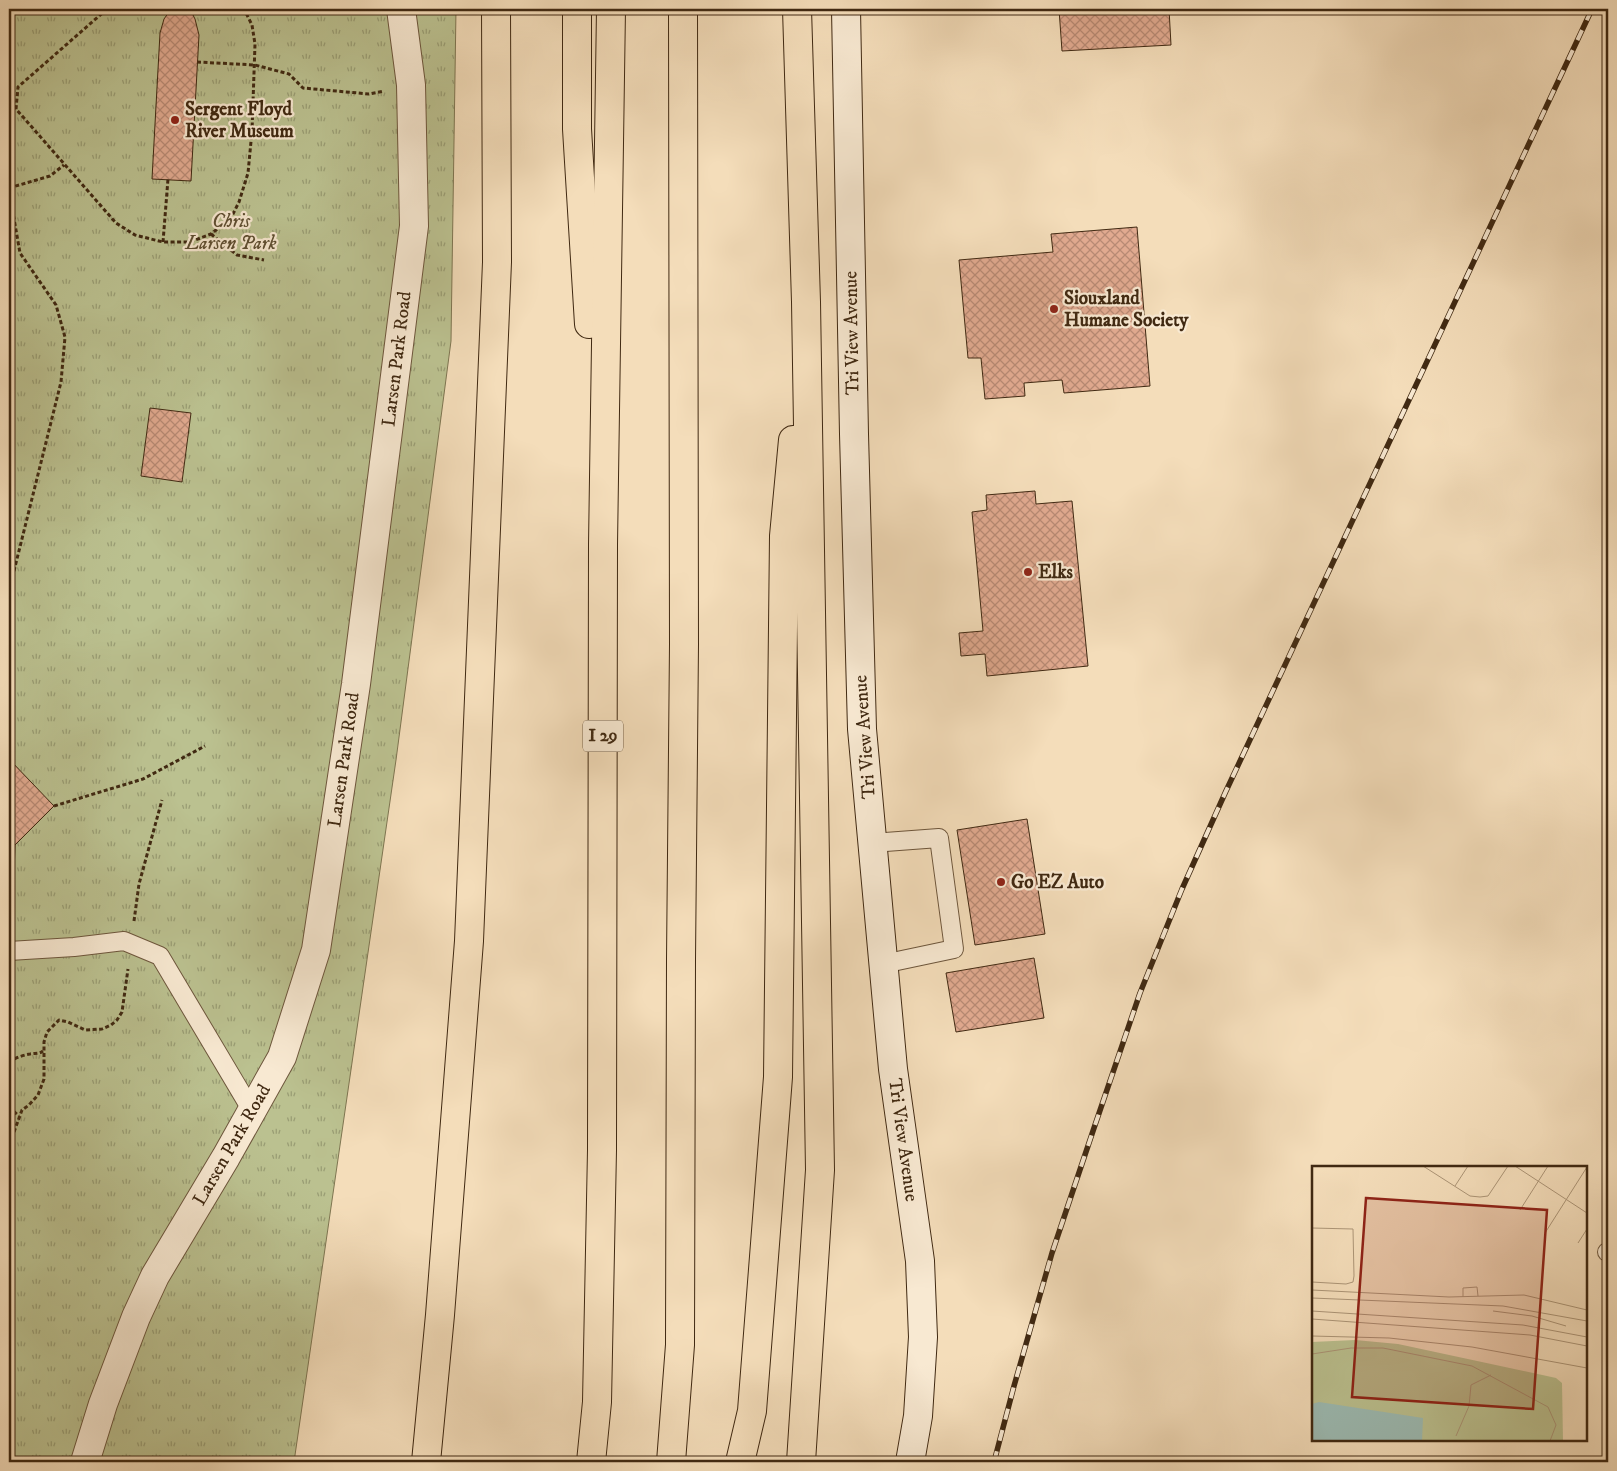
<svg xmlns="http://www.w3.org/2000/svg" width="1617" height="1471" font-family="'IM FELL DW Pica',serif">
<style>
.park{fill:url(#park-tufts);stroke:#7e7551}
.building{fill:url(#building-cross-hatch);stroke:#402912}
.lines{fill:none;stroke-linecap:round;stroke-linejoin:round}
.lane-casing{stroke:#6d563c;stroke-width:20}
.street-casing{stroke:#6d563c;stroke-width:30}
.secondary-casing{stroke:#402912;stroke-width:30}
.highway-casing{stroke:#402912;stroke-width:30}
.path{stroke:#402912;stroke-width:3;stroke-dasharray:4 2.5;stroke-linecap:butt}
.lane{stroke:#f8e9d2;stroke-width:18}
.street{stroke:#f8e9d2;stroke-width:28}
.secondary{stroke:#f8e9d2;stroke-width:28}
.highway{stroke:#f4ddba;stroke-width:28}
.rail-casing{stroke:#402912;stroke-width:5.5}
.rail{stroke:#f8e9d2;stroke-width:4;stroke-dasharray:11;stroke-linecap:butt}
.poi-dot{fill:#8f2418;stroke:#f8e9d2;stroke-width:2}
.labels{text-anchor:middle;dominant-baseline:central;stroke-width:4.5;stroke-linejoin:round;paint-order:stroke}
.shield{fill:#f8e9d2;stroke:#77634c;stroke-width:1}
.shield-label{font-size:18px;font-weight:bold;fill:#402912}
.poi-label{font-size:19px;font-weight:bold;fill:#402912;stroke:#f8e9d2;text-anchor:start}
.park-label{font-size:19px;font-style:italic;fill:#5f4f32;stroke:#f8e9d2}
.street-label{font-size:19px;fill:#402912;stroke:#f8e9d2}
.inset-road{fill:none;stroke:#ac9577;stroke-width:1}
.view{fill:#8f2418;fill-opacity:0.15;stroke:#8f2418;stroke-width:2.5}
.inset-edge{fill:none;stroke:#402912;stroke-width:2.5}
</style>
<defs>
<pattern id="park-tufts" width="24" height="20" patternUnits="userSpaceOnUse" patternTransform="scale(1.25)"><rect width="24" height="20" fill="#bbc190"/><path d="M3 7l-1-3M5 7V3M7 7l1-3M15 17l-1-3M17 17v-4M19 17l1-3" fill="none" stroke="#999d74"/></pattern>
<pattern id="building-cross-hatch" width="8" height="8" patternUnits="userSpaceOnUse" patternTransform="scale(1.25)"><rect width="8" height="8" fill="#e1aa90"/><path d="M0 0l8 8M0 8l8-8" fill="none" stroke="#b88a74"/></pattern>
</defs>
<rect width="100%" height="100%" fill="#f4ddba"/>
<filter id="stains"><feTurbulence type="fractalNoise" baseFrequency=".004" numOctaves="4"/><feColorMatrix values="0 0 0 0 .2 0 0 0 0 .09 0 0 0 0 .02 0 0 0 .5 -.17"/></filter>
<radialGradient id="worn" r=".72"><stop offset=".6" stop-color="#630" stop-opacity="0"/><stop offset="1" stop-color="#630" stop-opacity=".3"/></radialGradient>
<!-- park -->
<polygon class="park" points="9,9 456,9 451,341 396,760 294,1462 9,1462"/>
<!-- building -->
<g class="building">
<polygon points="171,9 190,9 195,19 199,35 191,181 152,179 160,33 164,19"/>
<polygon points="1059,9 1169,9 1171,45 1062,51"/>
<polygon points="1137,227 1150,386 1064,393 1062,380 1024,383 1025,396 985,399 981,358 968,358 959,260 1053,252 1051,234"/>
<polygon points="150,408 191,413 182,482 141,476"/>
<polygon points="1035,491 1036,504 1072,501 1088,666 987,676 985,654 961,656 959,633 983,631 972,512 987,510 986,495"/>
<polygon points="9,759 54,806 15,845 14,874 9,868"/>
<polygon points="1027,819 1045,934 975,945 957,830"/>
<polygon points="1034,958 1044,1018 956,1032 946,973"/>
</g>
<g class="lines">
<defs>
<g id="lane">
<polyline points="872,843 939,838 954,949 883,964"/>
<polyline points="9,951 74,947 124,941 160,956 252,1111"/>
<polyline points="1607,1252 1608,1252"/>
</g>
<polyline id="street" points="85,1462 103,1404 136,1317 155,1276 226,1157 282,1057 316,950 356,684 414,226 411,85 401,9"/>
<polyline id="secondary" points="846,9 854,434 862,729 893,1069 920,1261 923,1337 918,1416 910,1462"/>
<g id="highway">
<polyline points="577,9 577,129 589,324"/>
<polyline points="797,9 806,302 820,1170 801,1462"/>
<polyline points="426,1462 440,1315 469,941 497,262 496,9"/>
<polyline points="591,1462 597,1402 602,1150 603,545 611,9"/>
<polyline points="671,1462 680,1345 681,960 684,644 683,9"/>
<polyline points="740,1462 752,1411 778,1077 784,536 793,440"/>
</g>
</defs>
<!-- lane casing -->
<use href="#lane" class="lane-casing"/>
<!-- street casing -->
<use href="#street" class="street-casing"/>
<!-- secondary casing -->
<use href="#secondary" class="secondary-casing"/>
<!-- highway casing -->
<use href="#highway" class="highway-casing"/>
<!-- path -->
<g class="path">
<polyline points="107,9 18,87 16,109 116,223 135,235 163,242 190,242 211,234 231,218 239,202 248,173 252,131 255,44 252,25 244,9"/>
<polyline points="197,62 255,65 289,74 303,88 369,94 384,91"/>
<polyline points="9,188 50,176 64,165"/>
<polyline points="9,190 20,253 56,305 65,337 61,382 9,591"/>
<polyline points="211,234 237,255 264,260"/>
<polyline points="163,242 168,179"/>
<polyline points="54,806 143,779 205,746"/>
<polyline points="134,921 139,884 162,800"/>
<path d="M9,1062c6,-4 14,-7 21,-8 6,-1 9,0 13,-3"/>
<polyline points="9,1107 19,1116"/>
<polyline points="9,1136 14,1132 22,1110 29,1105 38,1095 44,1079 44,1042 47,1032 59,1020 68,1022 85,1030 102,1029 111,1025 117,1020 122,1012 128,969"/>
</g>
<!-- lane -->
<use href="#lane" class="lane"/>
<!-- street -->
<use href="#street" class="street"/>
<!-- secondary -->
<use href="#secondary" class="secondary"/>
<!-- highway -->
<use href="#highway" class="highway"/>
<defs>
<polyline id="rail" points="994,1462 1014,1386 1052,1253 1094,1128 1140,993 1182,889 1226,791 1592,9"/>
</defs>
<!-- rail casing -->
<use href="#rail" class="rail-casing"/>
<!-- rail -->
<use href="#rail" class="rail"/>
</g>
<!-- markers -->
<g class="poi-dot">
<circle cx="175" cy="120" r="5"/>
<circle cx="1054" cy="309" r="5"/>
<circle cx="1028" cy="572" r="5"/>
<circle cx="1001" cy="882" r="5"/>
</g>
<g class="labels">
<!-- shield labels -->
<rect class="shield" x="583" y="720.5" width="40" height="31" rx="4"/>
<g class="shield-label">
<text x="603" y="736">I 29</text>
</g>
<!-- poi labels -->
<g class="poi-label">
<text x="185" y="109">Sergent Floyd<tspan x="185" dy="22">River Museum</tspan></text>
<text x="1064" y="298">Siouxland<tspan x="1064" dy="22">Humane Society</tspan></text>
<text x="1038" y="572">Elks</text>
<text x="1011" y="882">Go EZ Auto</text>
</g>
<!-- park labels -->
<g class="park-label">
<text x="231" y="221">Chris<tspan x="231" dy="22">Larsen Park</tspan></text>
</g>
<!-- street labels -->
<g class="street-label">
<text transform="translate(852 333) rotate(-91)">Tri View Avenue</text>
<text transform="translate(397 359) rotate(-83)">Larsen Park Road</text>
<text transform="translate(865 737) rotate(-94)">Tri View Avenue</text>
<text transform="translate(344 760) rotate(-82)">Larsen Park Road</text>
<text transform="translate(903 1140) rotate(82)">Tri View Avenue</text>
<text transform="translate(232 1145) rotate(-60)">Larsen Park Road</text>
</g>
</g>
<!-- overview -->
<g transform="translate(1312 1166)">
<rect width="275" height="275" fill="#f4ddba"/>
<path d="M43,174l43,4 158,34 6,5 1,58h-251v-99z" fill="#bbc190"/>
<path d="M7,236l104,16 -1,23h-110v-37z" fill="#9cbbb3"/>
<path class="inset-road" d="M111,0l47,30 10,1 8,-1 20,-30M203,0l72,47M143,20l13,-20M208,44l28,-44M0,62l41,1 1,47 -1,6 -7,2 -34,-2M233,67l42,-66M266,77l9,-14M0,124l137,7 75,-2 63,15M151,131v-9l14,-1 1,9M0,132l191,8 84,15M0,145l211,14 64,12M181,145l39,5 34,10M0,153l218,16 57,11M0,170l77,2 83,9 115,21M0,188l39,-6h32l89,18 76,41 8,18 -6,16M144,270l13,-30 2,-21 20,-10"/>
<path class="view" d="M54,32l181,12 -14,199 -181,-12z"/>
<rect width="275" height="275" class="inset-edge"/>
</g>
<!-- margin -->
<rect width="1617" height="1471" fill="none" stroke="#f4ddba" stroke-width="30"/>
<rect x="10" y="10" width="1597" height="1451" fill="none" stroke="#402912" stroke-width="2.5"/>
<rect x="15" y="15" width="1587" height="1441" fill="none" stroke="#402912"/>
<rect width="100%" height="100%" filter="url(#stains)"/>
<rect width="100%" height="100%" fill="url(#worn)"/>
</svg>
